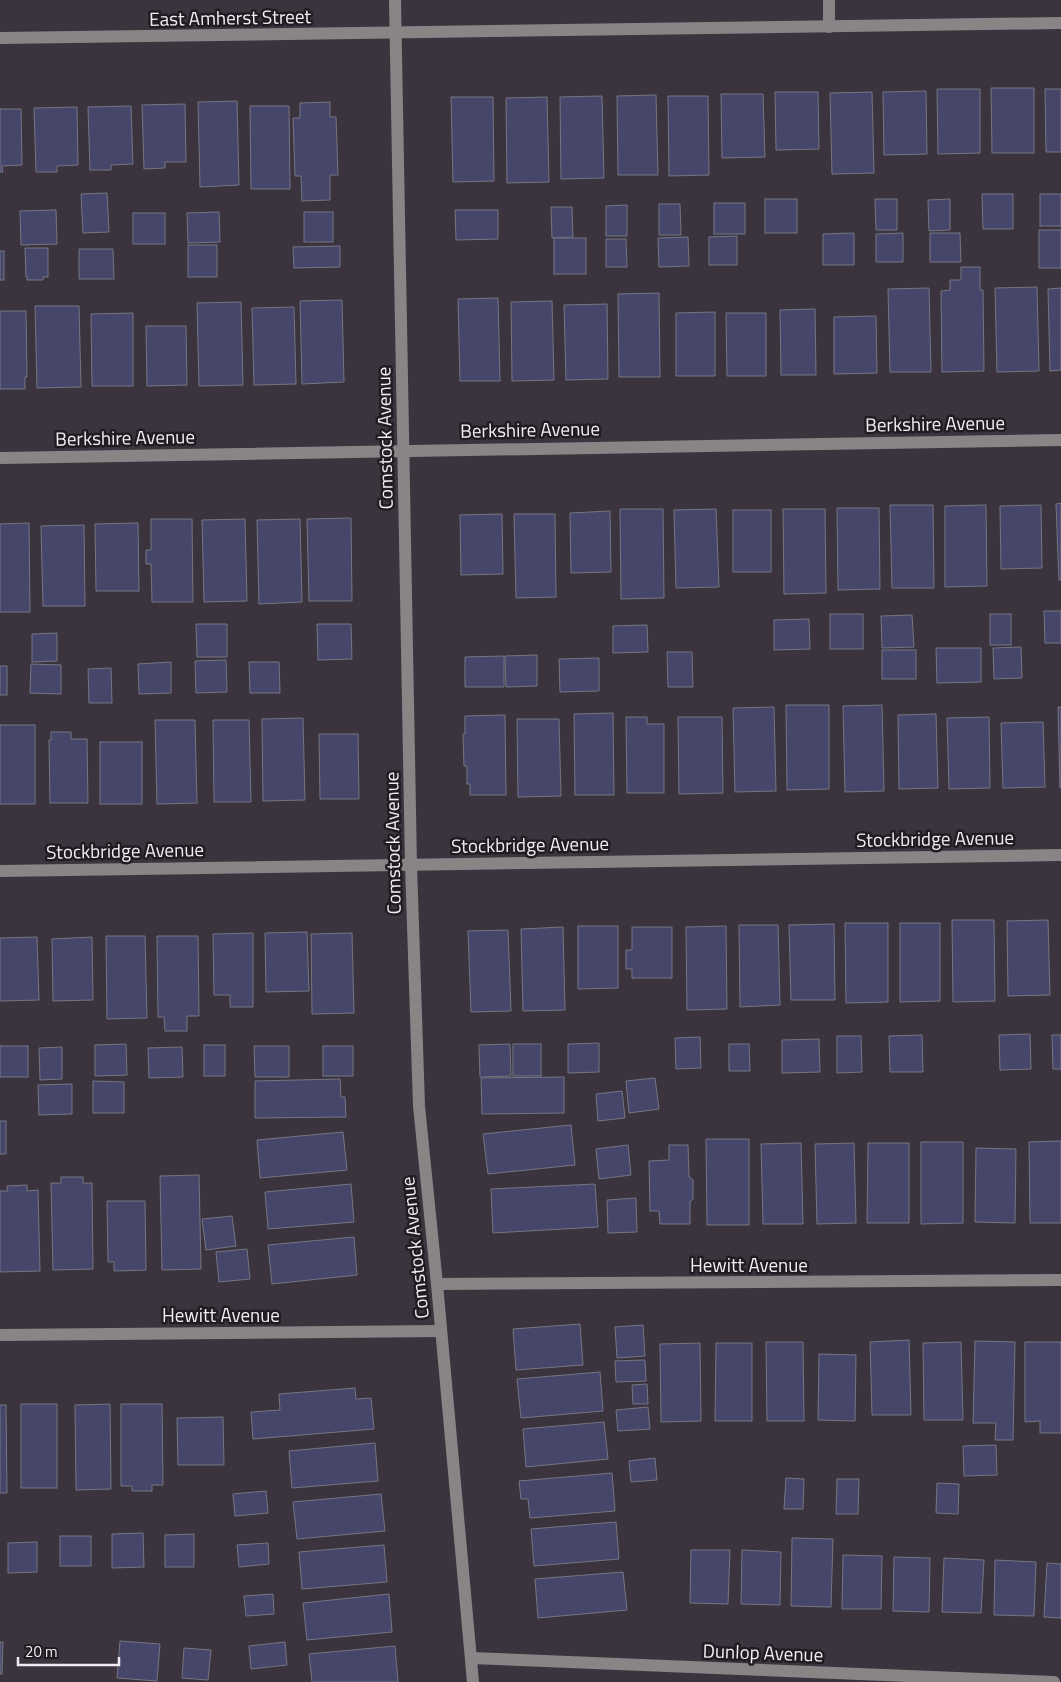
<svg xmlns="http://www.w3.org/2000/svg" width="1061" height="1682" font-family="'Titillium Web',sans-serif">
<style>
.building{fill:#454669;stroke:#757683}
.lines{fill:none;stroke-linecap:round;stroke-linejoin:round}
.minor{stroke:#8a8487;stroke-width:12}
.labels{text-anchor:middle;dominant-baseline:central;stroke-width:5;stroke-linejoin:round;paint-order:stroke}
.street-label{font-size:19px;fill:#f1edf3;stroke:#201d22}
</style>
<rect width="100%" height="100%" fill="#3b343e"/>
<!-- building -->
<g class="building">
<polygon points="991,88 1034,88 1034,153 992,153"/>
<polygon points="937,89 980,89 980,153 938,154"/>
<polygon points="1045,89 1061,89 1061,152 1046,152"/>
<polygon points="926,91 927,154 884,155 883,92"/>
<polygon points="775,92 818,92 819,149 776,150"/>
<polygon points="872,92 874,173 832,174 830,93"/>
<polygon points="721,94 763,94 765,157 722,158"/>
<polygon points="656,95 658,175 618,175 617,96"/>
<polygon points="602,96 604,178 561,179 560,97"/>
<polygon points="668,96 708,96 709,175 669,176"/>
<polygon points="451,97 493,97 494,181 453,182"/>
<polygon points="547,97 549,182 507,183 506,98"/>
<polygon points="237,101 239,185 200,187 198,102"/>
<polygon points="330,102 330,117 336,117 338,175 330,175 330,200 302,201 301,176 295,176 293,118 300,118 300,103"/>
<polygon points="185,104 186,162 165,162 165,168 144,169 142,105"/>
<polygon points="131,106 133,164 111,165 111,170 90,170 88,107"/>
<polygon points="250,106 289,106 290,189 251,189"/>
<polygon points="77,107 78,165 57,166 57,172 36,172 34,108"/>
<polygon points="0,109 21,109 22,165 2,166 3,172 0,172"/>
<polygon points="107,193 109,232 83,233 81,194"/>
<polygon points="982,194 1013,194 1013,229 983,229"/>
<rect x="1040" y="194" width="21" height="32"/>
<rect x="765" y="199" width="32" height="34"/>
<polygon points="875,199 897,199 897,230 876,230"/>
<polygon points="950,199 950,230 929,231 928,200"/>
<rect x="714" y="203" width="31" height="31"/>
<polygon points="659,204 680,204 681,235 659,235"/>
<polygon points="627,205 627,236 606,236 606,206"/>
<polygon points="551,207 572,207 573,237 552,238"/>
<polygon points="56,210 57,244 21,245 20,211"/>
<polygon points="455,210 498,210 498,239 456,240"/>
<polygon points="219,212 220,242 188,243 187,213"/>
<rect x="304" y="212" width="29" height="30"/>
<rect x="133" y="213" width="32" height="31"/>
<rect x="1039" y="230" width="22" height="38"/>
<polygon points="854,233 854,265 823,265 823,234"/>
<polygon points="903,233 903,262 876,262 876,234"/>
<polygon points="930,233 960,233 961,262 930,262"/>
<polygon points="737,236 737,265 709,265 709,237"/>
<polygon points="688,237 689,266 659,267 658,238"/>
<rect x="554" y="238" width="32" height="36"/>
<polygon points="606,239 626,239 627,267 606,267"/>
<rect x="188" y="245" width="29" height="32"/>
<polygon points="340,246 340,267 294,268 293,247"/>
<polygon points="25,248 48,248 48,277 43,277 43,280 27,280 27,277 26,277"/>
<polygon points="79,249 113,249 114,279 79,279"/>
<rect x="0" y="251" width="4" height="29"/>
<polygon points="961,267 980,267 980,290 983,290 984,371 942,372 941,291 950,290 950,280 961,280"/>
<polygon points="1037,287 1039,371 997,372 995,288"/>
<polygon points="929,288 931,372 890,372 888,289"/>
<polygon points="1061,288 1061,370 1050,371 1048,289"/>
<polygon points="659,293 660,377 619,377 618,294"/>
<polygon points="498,298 500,381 460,381 458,299"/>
<polygon points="342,300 344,382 302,384 300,301"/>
<polygon points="552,301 554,380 512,381 511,302"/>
<polygon points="241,302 243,385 199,386 197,303"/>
<polygon points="607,304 608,379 566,380 564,305"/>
<polygon points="35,306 79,306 81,387 37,388"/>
<polygon points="294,307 296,384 254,385 252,308"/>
<polygon points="815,309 816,375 781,375 780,310"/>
<polygon points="0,311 26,311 27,377 25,377 25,389 0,389"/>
<polygon points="715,312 715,376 676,376 676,313"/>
<polygon points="133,313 133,386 92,386 91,314"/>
<polygon points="726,313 766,313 766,376 727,376"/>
<polygon points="876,316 877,373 834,374 834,317"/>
<polygon points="146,326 186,326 187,385 147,386"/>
<polygon points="1061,503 1061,580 1059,580 1056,504"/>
<polygon points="890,505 933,505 934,588 892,588"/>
<polygon points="986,505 987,586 945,587 945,506"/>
<polygon points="1041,505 1042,568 1001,569 1000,506"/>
<polygon points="837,508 879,508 880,589 838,590"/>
<polygon points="620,509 663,509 664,598 621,599"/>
<polygon points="716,509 719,587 676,588 674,510"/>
<polygon points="783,509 825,509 826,593 784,594"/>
<rect x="733" y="510" width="38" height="62"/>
<polygon points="610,511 611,572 571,573 570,513"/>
<polygon points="502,514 503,574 461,575 460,515"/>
<polygon points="514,514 555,514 556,597 516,598"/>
<polygon points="351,518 352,601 309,601 307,519"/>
<polygon points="151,519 192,519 193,602 152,602 151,564 146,564 146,550 151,550"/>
<polygon points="245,519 247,601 204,602 202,520"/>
<polygon points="300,519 302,602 259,604 257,520"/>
<polygon points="29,523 30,612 0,612 0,524"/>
<polygon points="138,523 139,591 96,591 95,524"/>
<polygon points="84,525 85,606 43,606 41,526"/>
<polygon points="1044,611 1061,611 1061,643 1045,643"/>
<rect x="830" y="614" width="33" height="35"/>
<rect x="990" y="614" width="21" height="31"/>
<polygon points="912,615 914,647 882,648 881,616"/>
<polygon points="809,619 810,649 774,650 774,620"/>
<polygon points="196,624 227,624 227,657 197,657"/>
<polygon points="317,624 351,624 352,659 318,660"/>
<polygon points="647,625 648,652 613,653 613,626"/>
<polygon points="57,633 57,661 32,662 32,634"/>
<polygon points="1021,647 1022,678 994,679 993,648"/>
<polygon points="936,648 981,648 981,682 937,683"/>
<rect x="882" y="650" width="34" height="29"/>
<polygon points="667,652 692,652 693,687 668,687"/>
<polygon points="537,655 537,686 506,687 505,656"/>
<polygon points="504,656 504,687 465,687 465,657"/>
<polygon points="599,658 599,691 560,692 559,659"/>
<polygon points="226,660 227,692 196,693 195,661"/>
<polygon points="171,662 171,693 139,694 138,664"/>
<polygon points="249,662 279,662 280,693 250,693"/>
<polygon points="31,664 61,665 61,694 30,693"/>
<rect x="0" y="666" width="7" height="29"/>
<polygon points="111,668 112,703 89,703 88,669"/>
<polygon points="786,705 829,705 829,789 787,790"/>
<polygon points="882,705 884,791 845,792 843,706"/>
<polygon points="774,707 776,791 735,792 733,708"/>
<polygon points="1058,707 1061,707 1061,788 1060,788"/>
<polygon points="613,713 614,795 575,795 574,714"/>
<polygon points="936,714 938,788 899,789 898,715"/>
<polygon points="505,715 506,795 470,795 470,784 467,784 467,766 464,766 463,734 465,734 465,716"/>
<polygon points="626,717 647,717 647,724 664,724 664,793 627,793"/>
<polygon points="678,717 722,717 723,793 679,794"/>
<polygon points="989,717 990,788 949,789 947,718"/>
<polygon points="303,718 305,800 263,801 262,719"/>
<polygon points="517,719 559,719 561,796 518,797"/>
<polygon points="155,720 195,720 197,803 157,804"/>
<polygon points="213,720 249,720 251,802 214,802"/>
<polygon points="1043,722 1045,787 1003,788 1001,723"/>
<rect x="0" y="725" width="35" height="79"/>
<polygon points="51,732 71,732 71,739 87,739 88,803 50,803 49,740 51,740"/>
<polygon points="319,734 358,734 359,799 320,799"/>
<rect x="100" y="742" width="42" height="62"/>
<polygon points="952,920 994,920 995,1001 953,1002"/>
<polygon points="1048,920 1050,995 1008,996 1007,921"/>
<polygon points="845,923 888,923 888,1002 846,1003"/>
<polygon points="900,923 940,923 940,1001 900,1002"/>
<polygon points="834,924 835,1000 791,1000 789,925"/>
<polygon points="739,925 778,925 780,1005 740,1007"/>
<polygon points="578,926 618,926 618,988 578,989"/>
<polygon points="726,926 727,1009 687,1010 686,927"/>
<polygon points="563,927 565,1010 523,1011 521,929"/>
<polygon points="632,927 672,927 672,978 632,978 632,969 626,969 626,950 632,950"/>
<polygon points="508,930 511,1011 471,1012 468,931"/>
<polygon points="307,932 309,991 266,992 265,933"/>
<polygon points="253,933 253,1007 230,1007 230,995 214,995 213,934"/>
<polygon points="352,933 354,1013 312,1014 311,934"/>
<polygon points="106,936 145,936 147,1018 107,1019"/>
<polygon points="157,936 198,936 199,1016 187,1016 187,1031 165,1031 164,1017 158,1017"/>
<polygon points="37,937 39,1000 0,1001 0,938"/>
<polygon points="92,937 93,1000 53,1001 52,939"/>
<polygon points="1030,1034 1031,1069 1000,1070 999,1035"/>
<polygon points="922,1035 923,1072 890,1072 889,1036"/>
<polygon points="1052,1035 1061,1035 1061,1069 1053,1069"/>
<polygon points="837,1036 861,1036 862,1072 837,1073"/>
<polygon points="700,1037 701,1068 676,1069 675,1038"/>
<polygon points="819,1039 820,1072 782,1073 782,1040"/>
<polygon points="599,1043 599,1072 568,1073 568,1044"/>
<polygon points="126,1044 127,1075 95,1076 95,1045"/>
<polygon points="510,1044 511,1076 480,1077 479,1045"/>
<rect x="513" y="1044" width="28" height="32"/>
<polygon points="729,1044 749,1044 750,1071 729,1071"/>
<rect x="204" y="1045" width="21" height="31"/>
<rect x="0" y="1046" width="28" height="31"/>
<polygon points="254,1046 289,1046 289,1077 255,1077"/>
<rect x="323" y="1046" width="30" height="30"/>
<polygon points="62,1047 62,1079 40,1080 39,1048"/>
<polygon points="182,1047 183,1077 149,1078 148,1048"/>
<polygon points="564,1077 564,1113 482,1114 481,1078"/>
<polygon points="655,1078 659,1109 629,1113 626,1081"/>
<polygon points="340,1079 341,1097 345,1097 346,1117 255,1118 255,1081"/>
<polygon points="93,1081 124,1082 124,1113 93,1113"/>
<polygon points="72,1084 72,1114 39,1115 38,1085"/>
<polygon points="622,1091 625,1118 598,1121 596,1094"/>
<rect x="0" y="1121" width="6" height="33"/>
<polygon points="571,1125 575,1165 488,1174 483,1134"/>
<polygon points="343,1132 347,1170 260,1178 257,1140"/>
<polygon points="706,1139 749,1139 749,1225 707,1225"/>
<polygon points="1061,1141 1061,1223 1030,1223 1029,1142"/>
<polygon points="921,1142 963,1142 963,1223 921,1224"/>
<polygon points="801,1143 803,1224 763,1224 761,1144"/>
<polygon points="854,1143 856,1223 817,1224 815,1144"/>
<polygon points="868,1143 909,1143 909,1223 867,1223"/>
<polygon points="628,1145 631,1175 599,1179 596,1149"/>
<polygon points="669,1145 688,1145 689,1177 693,1180 693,1199 690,1202 690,1224 660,1224 659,1211 650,1211 649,1161 669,1160"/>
<polygon points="976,1148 1016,1149 1015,1223 975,1222"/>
<polygon points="199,1175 201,1269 162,1270 160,1176"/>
<polygon points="61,1177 83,1177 83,1183 92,1183 93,1269 53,1270 51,1183 61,1183"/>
<polygon points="351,1184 354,1222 268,1229 265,1192"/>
<polygon points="595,1184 598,1227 493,1233 491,1189"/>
<polygon points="27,1185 27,1191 38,1190 40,1271 0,1272 0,1191 8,1191 7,1186"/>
<polygon points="636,1198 637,1232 608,1233 607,1200"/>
<polygon points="107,1201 145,1201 146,1270 114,1271 114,1262 108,1262"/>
<polygon points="232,1216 236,1246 206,1250 202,1219"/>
<polygon points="354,1237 357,1275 272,1284 268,1245"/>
<polygon points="247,1249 250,1279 219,1282 216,1252"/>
<polygon points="580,1324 583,1365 516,1370 513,1329"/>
<polygon points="643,1325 645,1356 617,1358 615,1327"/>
<polygon points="909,1340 911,1415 872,1415 870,1342"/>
<polygon points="975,1341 1015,1342 1013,1440 995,1440 996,1423 973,1423"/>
<polygon points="766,1342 803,1342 804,1421 767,1421"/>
<polygon points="961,1342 963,1420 924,1420 923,1343"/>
<polygon points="1025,1342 1061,1342 1061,1433 1040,1433 1040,1421 1025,1422"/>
<polygon points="700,1343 701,1421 661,1422 660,1344"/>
<polygon points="716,1343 752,1343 752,1421 715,1421"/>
<polygon points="819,1354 856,1355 855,1421 818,1420"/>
<polygon points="645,1360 646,1381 616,1382 615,1361"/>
<polygon points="600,1372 603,1411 521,1418 517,1379"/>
<polygon points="647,1384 648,1404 633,1404 632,1385"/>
<polygon points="355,1388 356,1399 371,1398 374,1429 253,1439 251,1412 280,1410 279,1394"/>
<rect x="21" y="1404" width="36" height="84"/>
<polygon points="110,1404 111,1489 76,1490 75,1405"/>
<polygon points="121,1404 162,1404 163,1485 152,1485 152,1491 132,1491 132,1486 121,1486"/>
<polygon points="0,1405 6,1405 7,1493 0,1493"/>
<polygon points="648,1407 650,1429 618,1431 616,1410"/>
<polygon points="223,1417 224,1465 178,1465 177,1418"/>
<polygon points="604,1422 608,1459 526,1467 523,1429"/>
<polygon points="375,1443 378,1481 292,1488 289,1451"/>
<polygon points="996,1445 997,1475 964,1476 963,1446"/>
<polygon points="655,1458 657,1480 631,1482 629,1461"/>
<polygon points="612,1473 615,1511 530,1518 528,1499 521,1499 519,1481"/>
<polygon points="786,1478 804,1479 803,1509 784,1509"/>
<polygon points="837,1479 859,1479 858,1514 836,1514"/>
<polygon points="937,1483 959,1484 958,1514 936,1513"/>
<polygon points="266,1491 268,1513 235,1516 233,1494"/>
<polygon points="381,1494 385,1531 297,1539 293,1502"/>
<polygon points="616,1522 619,1559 534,1566 531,1529"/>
<polygon points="143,1533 144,1567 112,1568 112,1534"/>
<polygon points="194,1534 194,1567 165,1567 165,1535"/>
<rect x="60" y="1536" width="31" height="30"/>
<polygon points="792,1538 833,1539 831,1607 791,1606"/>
<polygon points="37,1542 37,1572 8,1573 8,1543"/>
<polygon points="268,1543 269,1564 239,1567 237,1545"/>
<polygon points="384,1545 387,1582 302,1589 299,1552"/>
<polygon points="691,1550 730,1550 728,1604 690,1603"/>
<polygon points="742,1550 781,1552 780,1605 741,1604"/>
<polygon points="843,1555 882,1556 881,1609 842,1609"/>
<polygon points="894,1557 930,1558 929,1612 893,1611"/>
<polygon points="944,1558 984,1560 981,1613 942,1612"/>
<polygon points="995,1560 1036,1562 1034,1616 994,1615"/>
<polygon points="1047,1563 1061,1564 1061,1618 1044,1617"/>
<polygon points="623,1572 627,1610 538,1618 535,1579"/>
<polygon points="273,1594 274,1614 246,1616 244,1596"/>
<polygon points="389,1594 392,1632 307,1640 303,1603"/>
<polygon points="120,1641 160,1644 157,1681 117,1678"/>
<polygon points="0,1642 3,1642 2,1674 0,1674"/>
<polygon points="285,1642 287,1665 251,1669 249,1646"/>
<polygon points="395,1646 398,1682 312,1682 309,1654"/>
<polygon points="184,1648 211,1650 208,1680 182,1678"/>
</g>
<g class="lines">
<!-- minor -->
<g class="minor">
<polyline points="395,0 411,865 419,1106 437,1284 473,1682"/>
<polyline points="829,0 829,27"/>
<polyline points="0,38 1061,23"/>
<polyline points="0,458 1061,440"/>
<polyline points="0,871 1061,855"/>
<polyline points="437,1284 1061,1280"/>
<polyline points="0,1335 441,1331"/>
<polyline points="471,1658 1054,1682"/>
</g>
</g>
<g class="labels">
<!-- street labels -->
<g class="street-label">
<text transform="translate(230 17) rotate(-1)">East Amherst Street</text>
<text transform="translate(935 423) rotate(-1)">Berkshire Avenue</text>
<text transform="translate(530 429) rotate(-1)">Berkshire Avenue</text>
<text transform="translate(125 437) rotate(-1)">Berkshire Avenue</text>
<text transform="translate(384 438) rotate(-91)">Comstock Avenue</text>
<text transform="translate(935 838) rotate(-1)">Stockbridge Avenue</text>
<text transform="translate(392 843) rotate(-91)">Comstock Avenue</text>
<text transform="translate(530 844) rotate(-1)">Stockbridge Avenue</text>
<text transform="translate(125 850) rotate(-1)">Stockbridge Avenue</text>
<text transform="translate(414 1248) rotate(-96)">Comstock Avenue</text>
<text x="749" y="1264">Hewitt Avenue</text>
<text x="221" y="1314">Hewitt Avenue</text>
<text transform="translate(763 1652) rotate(2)">Dunlop Avenue</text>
</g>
</g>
<!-- scale -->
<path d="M18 1657v8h101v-8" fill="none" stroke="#f1edf3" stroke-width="2.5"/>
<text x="25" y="1657" font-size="15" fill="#f1edf3" stroke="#201d22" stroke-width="4" paint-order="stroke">20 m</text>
</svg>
